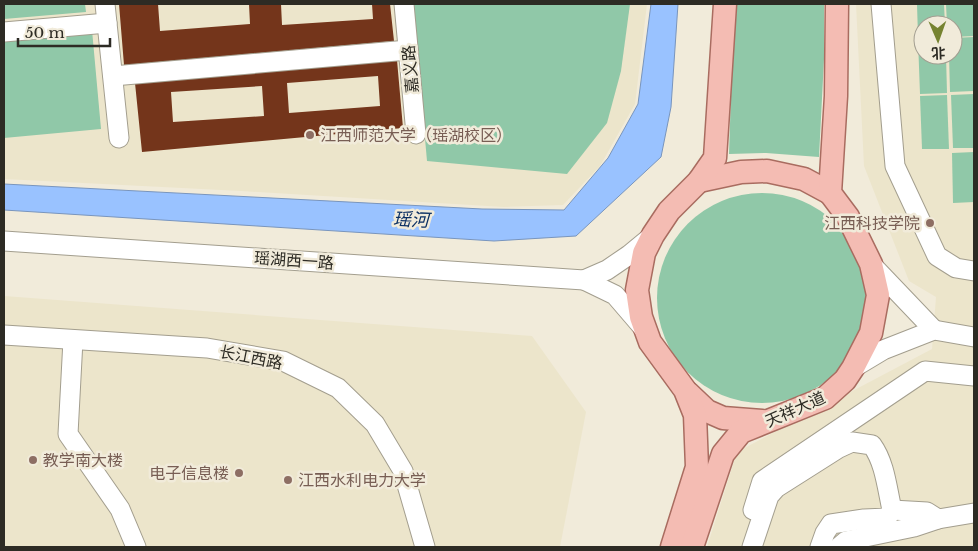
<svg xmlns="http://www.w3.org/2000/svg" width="978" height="551" font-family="'Libre Baskerville','Noto Sans SC',serif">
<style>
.built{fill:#ece5cb;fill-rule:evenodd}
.green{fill:#90c8a8}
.water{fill:#99c2ff;stroke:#7995bd}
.building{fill:#74351b;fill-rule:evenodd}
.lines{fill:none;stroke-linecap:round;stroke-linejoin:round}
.minor-casing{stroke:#a39e8e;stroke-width:21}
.major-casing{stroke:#a96c60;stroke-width:25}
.minor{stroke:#fff;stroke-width:19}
.major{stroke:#f4bcb3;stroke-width:22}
.education-dot{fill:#8d6e63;stroke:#f1ebda;stroke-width:2}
.labels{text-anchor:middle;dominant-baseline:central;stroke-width:5;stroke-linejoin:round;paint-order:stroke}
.street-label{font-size:16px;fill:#2d2b24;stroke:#f1ebda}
.education-label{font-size:16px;fill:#785e54;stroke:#f1ebda;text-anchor:start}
.water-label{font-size:18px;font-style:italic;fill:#0a2f63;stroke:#f1ebda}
</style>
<rect width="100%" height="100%" fill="#f1ebda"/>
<!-- built -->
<g class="built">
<polygon points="4,4 647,4 635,104 600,166 563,205 504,207 241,191 4,179"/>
<path d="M856,4h118v543h-267l30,-95 195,-103 4,-52 -27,-16 -45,-115zM923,25h30v30h-30z"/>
<polygon points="4,296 532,336 586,412 560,547 4,547"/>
</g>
<!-- green -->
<g class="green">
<polygon points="4,4 85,4 86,12 4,19"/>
<polygon points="413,4 630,4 621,71 607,123 567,174 427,161"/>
<polygon points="734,4 824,4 824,59 819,157 766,153 729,154"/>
<polygon points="917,4 944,4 945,25 923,25 923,37 918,37"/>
<polygon points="946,4 974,4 974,36 953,37 953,25 947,25"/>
<polygon points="92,30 101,129 4,138 4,38"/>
<polygon points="974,37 974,91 950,92 949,55 953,55 953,38"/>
<polygon points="918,40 923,40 923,55 946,55 947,93 920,94"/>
<polygon points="974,94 974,148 953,148 951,95"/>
<polygon points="947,95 949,149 922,149 920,96"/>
<polygon points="974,152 974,202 953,203 952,153"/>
<circle cx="762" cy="298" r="105"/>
</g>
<!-- water -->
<polygon class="water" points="651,4 678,4 671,107 661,157 576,236 494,241 4,210 4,184 482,209 564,210 608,158 638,104"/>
<!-- building -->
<g class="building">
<polygon points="119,4 158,4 160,31 250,24 249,4 281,4 282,25 373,19 372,4 390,4 394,41 124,65"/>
<path d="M397,60l6,68 -261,24 -7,-69zM378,76l2,30 -91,7 -2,-30zM262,86l2,30 -91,6 -2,-30z"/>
</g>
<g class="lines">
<defs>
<g id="minor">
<polyline points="105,4 119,138"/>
<polyline points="404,4 416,134"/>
<polyline points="881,4 895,166 937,256 956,268 974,271"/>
<polyline points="4,32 107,23"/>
<polyline points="113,76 408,50"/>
<polyline points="4,241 584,280"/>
<polyline points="871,264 934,330"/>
<polyline points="645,330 615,295 584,280 607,270 629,255 652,236"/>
<polyline points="4,335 207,348 283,361 338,388 375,424 403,471 425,547"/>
<polyline points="73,340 68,434 120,509 136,547"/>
<polyline points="853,368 883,350 934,330 974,337"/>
<polyline points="753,510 762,481 925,371 974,376"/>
<polyline points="892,510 927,512 938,519 974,513"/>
<path d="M752,547l17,-51 7,-8 63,-40 13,-6 20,3c13,18 15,43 20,65l-5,8 -23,1 -33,5 -6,9 -5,14"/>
<polyline points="839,547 846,541 914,527 938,519"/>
</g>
<g id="major">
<polyline points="699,181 741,172 767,171 804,179 830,193"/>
<polyline points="688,393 707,411 723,418 762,421"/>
<polyline points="672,547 697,467 695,415 685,390 650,342 641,317 637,290 644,253 653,235 669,211 699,181 715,158 725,4"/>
<polyline points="692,547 723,454 741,432 825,398 845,380 853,368 871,333 878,295 871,264 848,217 830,193 836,96 837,4"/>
</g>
</defs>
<!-- minor casing -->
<use href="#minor" class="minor-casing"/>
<!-- major casing -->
<use href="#major" class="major-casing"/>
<!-- minor -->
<use href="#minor" class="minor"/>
<!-- major -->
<use href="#major" class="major"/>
</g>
<!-- markers -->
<g class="education-dot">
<circle cx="310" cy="135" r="5"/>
<circle cx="930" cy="223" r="5"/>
<circle cx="33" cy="460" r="5"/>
<circle cx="239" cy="473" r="5"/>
<circle cx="288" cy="480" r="5"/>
</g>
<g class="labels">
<!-- street labels -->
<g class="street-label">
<text transform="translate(410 69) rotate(-95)">嘉义路</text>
<text transform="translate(294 260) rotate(4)">瑶湖西一路</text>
<text transform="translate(251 357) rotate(11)">长江西路</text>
<text transform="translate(795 409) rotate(-24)">天祥大道</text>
</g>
<!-- education labels -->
<g class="education-label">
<text x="320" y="135">江西师范大学（瑶湖校区）</text>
<text x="920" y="223" text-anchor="end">江西科技学院</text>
<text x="43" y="460">教学南大楼</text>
<text x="229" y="473" text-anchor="end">电子信息楼</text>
<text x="298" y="480">江西水利电力大学</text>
</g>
<!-- water labels -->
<g class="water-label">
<text transform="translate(411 220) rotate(2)">瑶河</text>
</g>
</g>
<!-- border -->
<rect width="978" height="551" fill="none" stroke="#2d2b24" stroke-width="10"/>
<!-- north arrow -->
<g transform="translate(938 40) rotate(178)"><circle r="24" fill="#f1ebda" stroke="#a39e91"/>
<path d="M0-4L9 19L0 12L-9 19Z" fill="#768330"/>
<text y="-8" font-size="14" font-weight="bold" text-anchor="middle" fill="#2d2b24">北</text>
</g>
<!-- scale -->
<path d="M18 38v8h92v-8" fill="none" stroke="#2d2b24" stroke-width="2.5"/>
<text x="25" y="38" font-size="15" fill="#2d2b24" stroke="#f1ebda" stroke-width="4" paint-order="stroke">50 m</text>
</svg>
